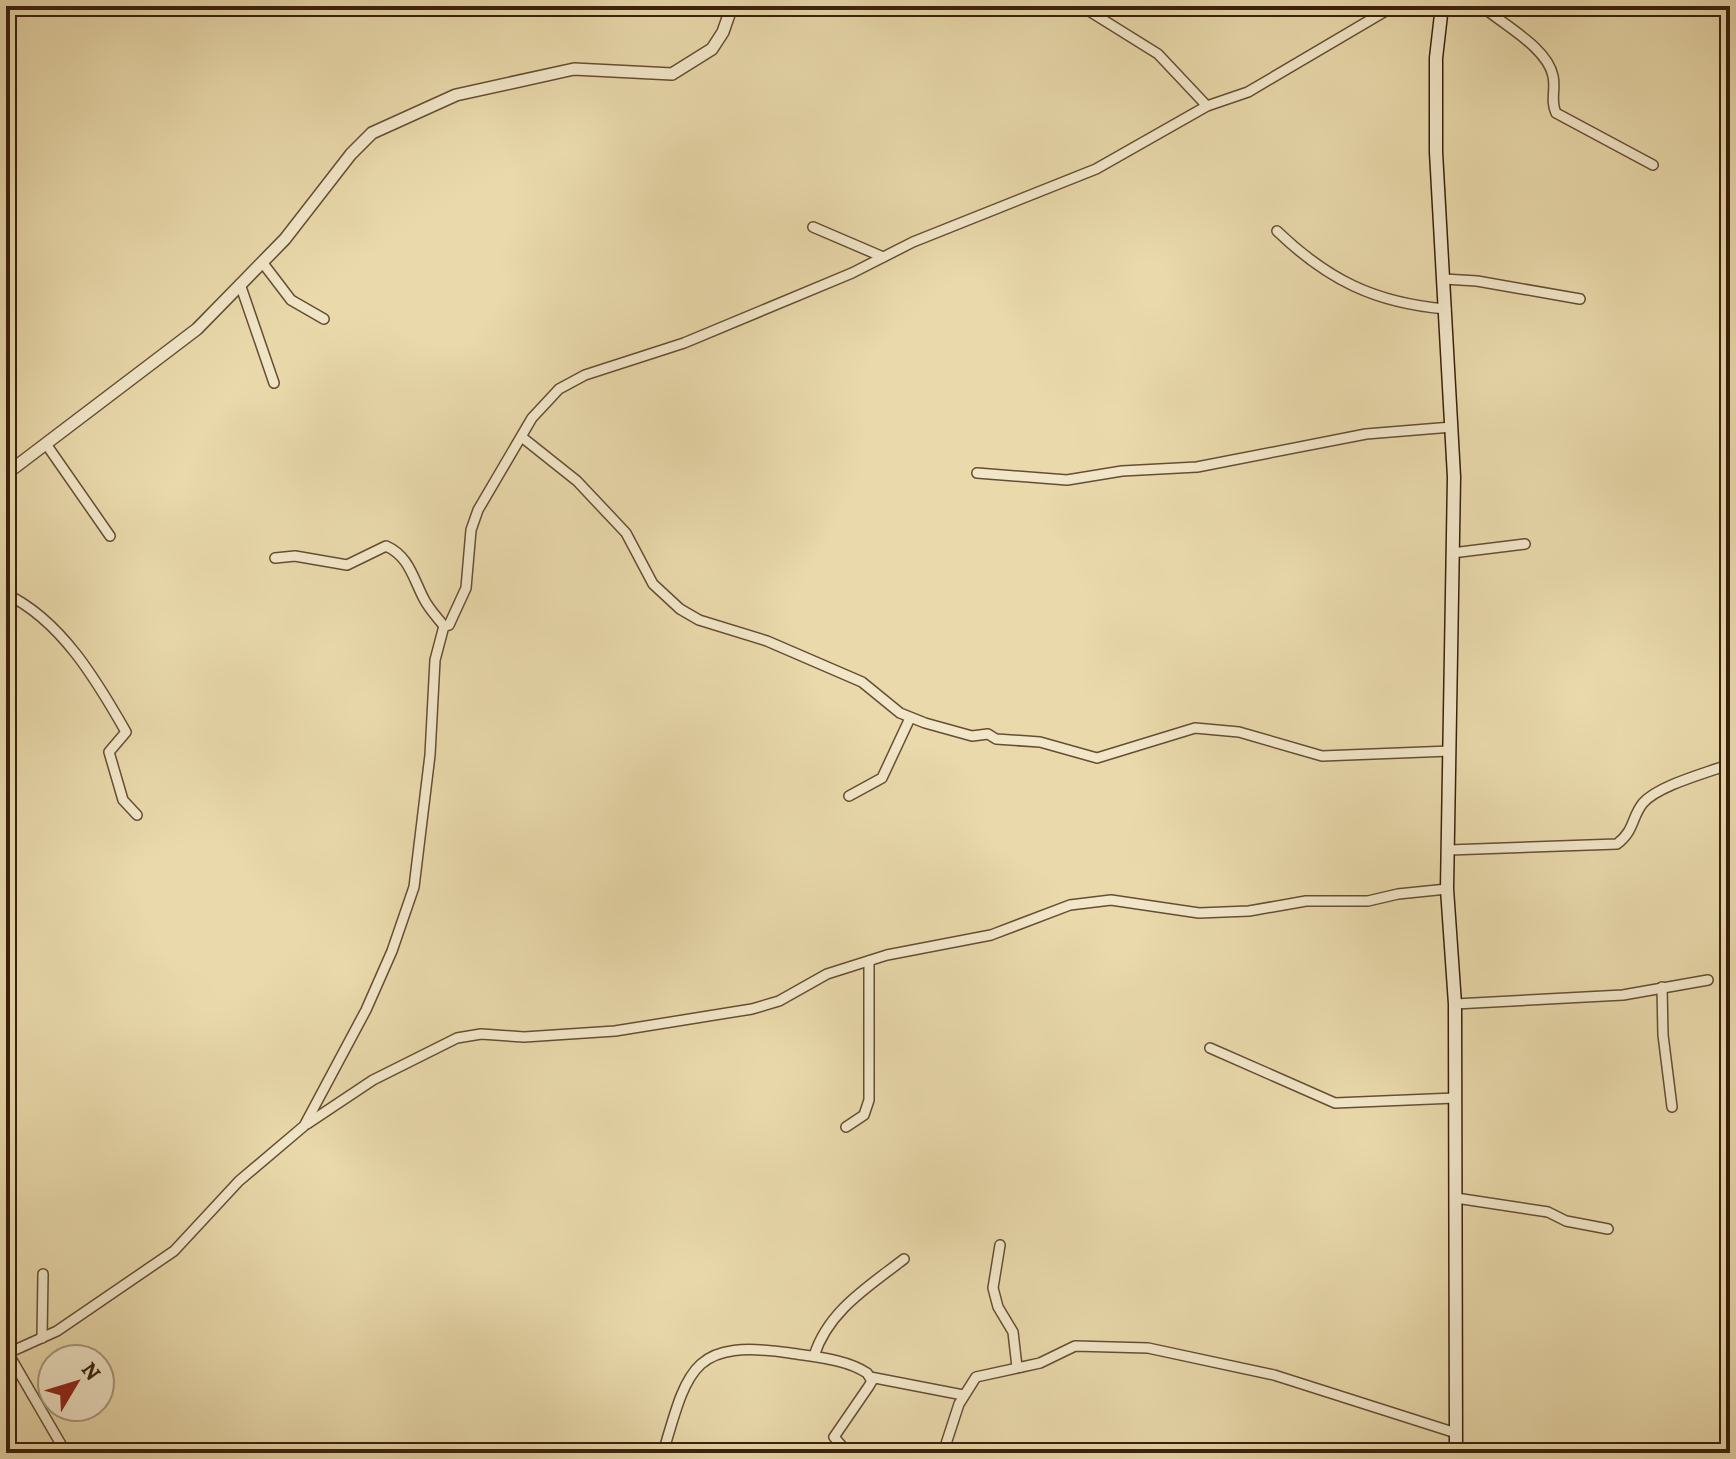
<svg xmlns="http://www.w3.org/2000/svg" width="1736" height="1459" font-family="Alegreya,serif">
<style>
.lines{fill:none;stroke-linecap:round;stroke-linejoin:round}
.minor-casing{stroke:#664e33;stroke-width:12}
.tertiary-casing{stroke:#664e33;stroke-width:14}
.secondary-casing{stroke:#3a200b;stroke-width:15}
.minor{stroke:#f1e6c8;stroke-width:9}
.tertiary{stroke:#f1e6c8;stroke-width:11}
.secondary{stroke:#f1e6c8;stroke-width:12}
</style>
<rect width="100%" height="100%" fill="#e9d9ab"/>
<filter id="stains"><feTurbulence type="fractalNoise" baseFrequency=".0025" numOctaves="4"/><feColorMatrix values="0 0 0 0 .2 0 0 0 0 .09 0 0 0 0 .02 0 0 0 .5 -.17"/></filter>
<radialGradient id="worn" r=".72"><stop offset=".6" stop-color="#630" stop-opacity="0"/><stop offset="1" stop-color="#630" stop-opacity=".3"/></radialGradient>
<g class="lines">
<defs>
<g id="minor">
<polyline points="1081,6 1158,54 1207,106"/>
<path d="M1482,6c21,19 65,41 71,70 3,14 -3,24 3,37l97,52"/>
<polyline points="813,227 883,257"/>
<path d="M1277,231c51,49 98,72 169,78"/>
<polyline points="262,262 291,300 324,319"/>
<polyline points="1444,279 1477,281 1580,299"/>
<polyline points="240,284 274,383"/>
<polyline points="523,438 577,481 626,533 653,584 680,609 699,620 767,641 862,682 900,713 925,723 972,736 988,734 996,739 1040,742 1097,758 1195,728 1239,732 1322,756 1450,751"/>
<polyline points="46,444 110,536"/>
<polyline points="977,473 1067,480 1122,471 1197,467 1366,434 1452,427"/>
<polyline points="1452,553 1525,544"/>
<path d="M275,558l20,-2 52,9 39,-19c23,10 27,32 38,53 5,10 13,18 20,27"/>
<path d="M6,594c55,26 91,87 120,138l-17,20 14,48 14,15"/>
<polyline points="849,796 882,778 910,718"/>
<path d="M1449,850l168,-6c18,-14 14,-26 26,-41 16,-18 64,-30 87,-39"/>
<polyline points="1662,987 1663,1035 1672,1107"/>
<polyline points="1455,1004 1623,995 1708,980"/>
<polyline points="1210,1048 1335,1103 1455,1098"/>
<polyline points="307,1124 373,1080 457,1038 481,1034 524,1037 615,1031 752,1009 779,1001 827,974 887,955 991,935 1070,905 1111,900 1199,913 1249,911 1306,901 1368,901 1398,894 1447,889"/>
<polyline points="846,1127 864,1115 869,1100 869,961"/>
<polyline points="1456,1198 1548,1212 1566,1221 1608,1229"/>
<polyline points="1000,1245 993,1288 998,1307 1013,1332 1017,1367 1021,1367"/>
<polyline points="42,1338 43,1274"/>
<polyline points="8,1353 66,1453"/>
<polyline points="6,1354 57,1331 174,1251 239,1181 304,1126 366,1010 392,951 414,887 430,755 435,660 444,626 449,625 466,588 471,530 478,510 532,418 559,389 585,375 684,343 852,273 913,242 1096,169 1207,106 1248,92 1394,6"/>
<path d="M814,1356c14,-45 54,-69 90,-97"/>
<polyline points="870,1377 963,1395"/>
<path d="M663,1453c25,-86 30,-114 127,-100 25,4 56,6 77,20l5,8 -3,5 -35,51 14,16"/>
<polyline points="943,1453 959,1404 976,1377 1040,1363 1075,1346 1148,1348 1274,1375 1456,1433"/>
</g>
<polyline id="tertiary" points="6,474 197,329 285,239 351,154 372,133 456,95 574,69 672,74 712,49 723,32 732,6"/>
<polyline id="secondary" points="1442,6 1436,58 1436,152 1454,477 1447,889 1455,1004 1456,1453"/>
</defs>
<!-- minor casing -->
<use href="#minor" class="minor-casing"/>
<!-- tertiary casing -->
<use href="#tertiary" class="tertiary-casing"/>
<!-- secondary casing -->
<use href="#secondary" class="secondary-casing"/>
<!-- minor -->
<use href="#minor" class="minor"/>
<!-- tertiary -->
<use href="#tertiary" class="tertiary"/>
<!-- secondary -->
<use href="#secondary" class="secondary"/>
</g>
<!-- margin -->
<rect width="1736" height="1459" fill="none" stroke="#e9d9ab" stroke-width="32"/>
<rect x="8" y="8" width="1720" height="1443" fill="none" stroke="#3a200b" stroke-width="4"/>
<rect x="16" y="16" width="1704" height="1427" fill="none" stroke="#3a200b" stroke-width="2"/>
<!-- north arrow -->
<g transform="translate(76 1383) rotate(52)"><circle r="38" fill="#f1e6c8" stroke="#a8977c" stroke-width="2"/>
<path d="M0-6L14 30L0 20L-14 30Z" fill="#8f2418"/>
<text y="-12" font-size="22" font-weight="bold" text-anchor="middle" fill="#3a200b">N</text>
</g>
<rect width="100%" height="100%" filter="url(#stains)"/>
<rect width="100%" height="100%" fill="url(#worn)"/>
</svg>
